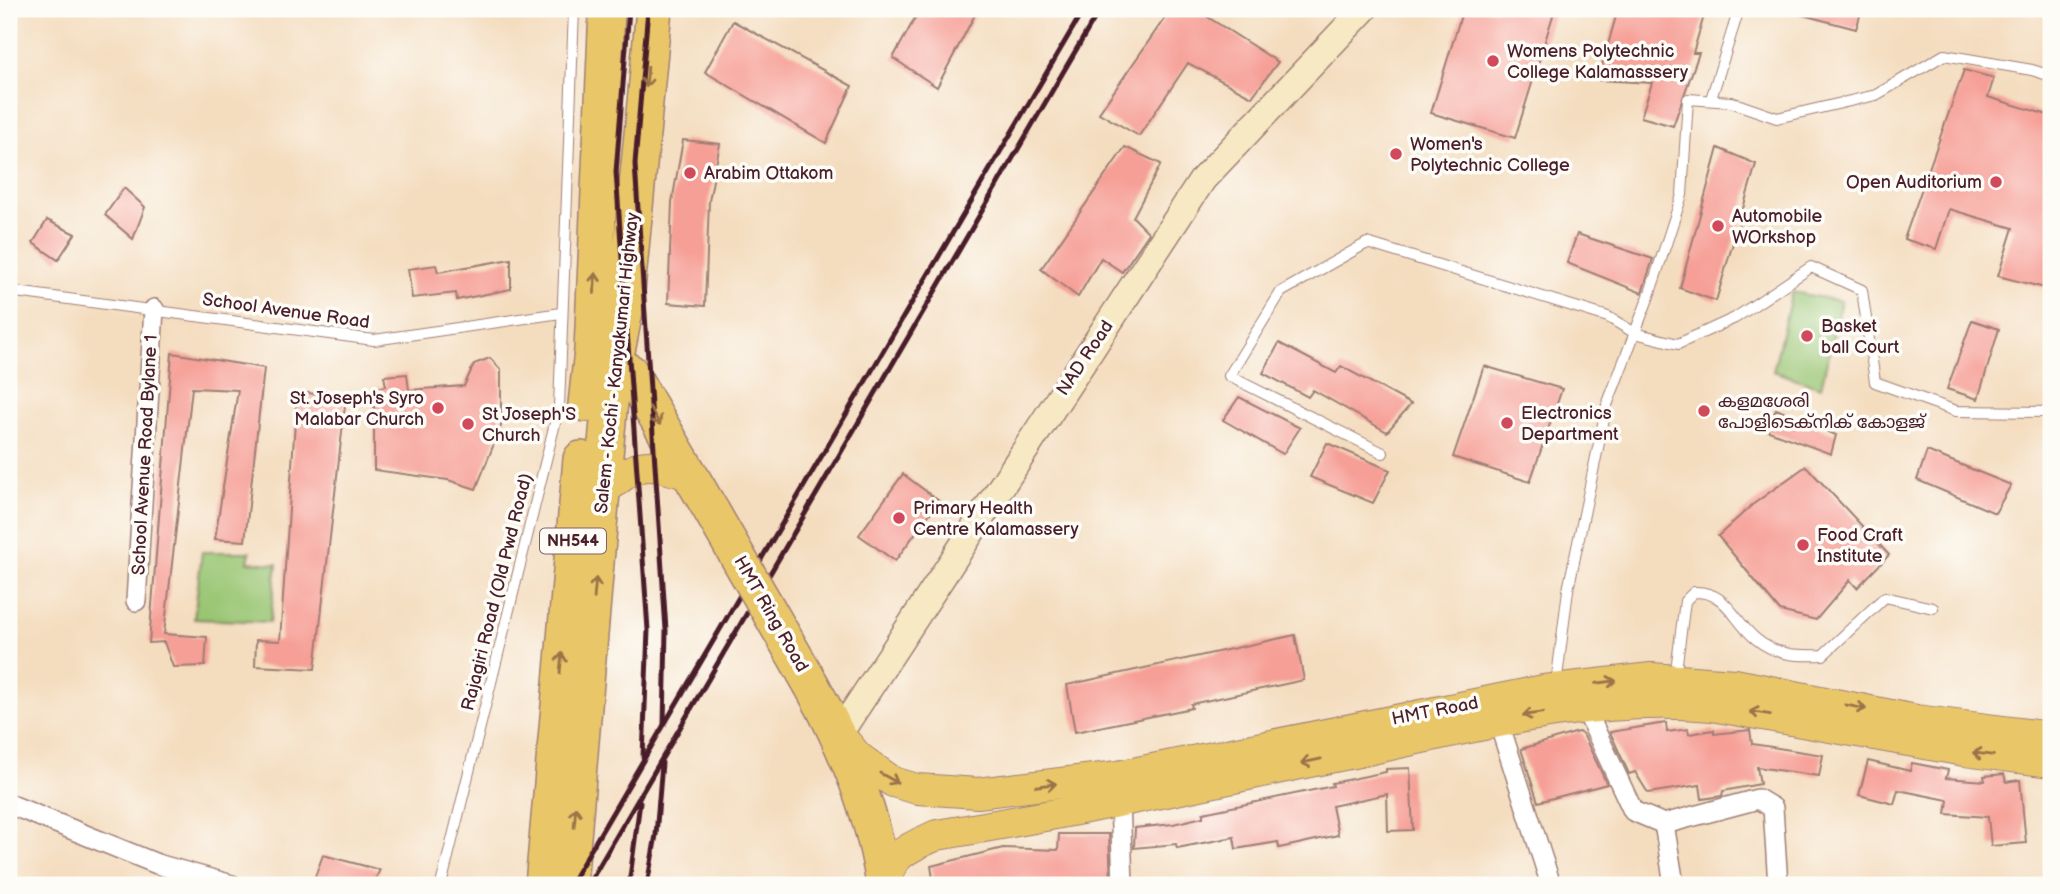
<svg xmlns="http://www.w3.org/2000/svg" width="2060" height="894" font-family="'Balsamiq Sans','Noto Sans Malayalam',sans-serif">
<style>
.green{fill:#9ac673;stroke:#72724f;stroke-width:2}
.building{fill:#f69f96}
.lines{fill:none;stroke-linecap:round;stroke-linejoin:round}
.lane-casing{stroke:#9f7e75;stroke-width:12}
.street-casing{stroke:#9f7e75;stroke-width:22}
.secondary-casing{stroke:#9f7e75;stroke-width:29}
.primary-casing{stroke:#9f7e75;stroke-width:32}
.highway-casing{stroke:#9f7e75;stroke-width:38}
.lane{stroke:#fff;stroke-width:10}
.street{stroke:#fff;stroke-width:19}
.secondary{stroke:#f6e9c3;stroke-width:26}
.primary{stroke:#e9c769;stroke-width:30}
.highway{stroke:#e9c769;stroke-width:35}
.rail{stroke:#4a1f2b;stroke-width:5}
.highway-bridge-casing{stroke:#9f7e75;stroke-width:38;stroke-linecap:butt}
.highway-bridge{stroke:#e9c769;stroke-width:35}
.oneway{stroke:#9a734a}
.poi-dot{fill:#d1495b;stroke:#fdfcf7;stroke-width:2.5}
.labels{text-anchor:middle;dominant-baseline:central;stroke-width:7;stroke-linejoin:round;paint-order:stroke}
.shield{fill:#fdfcf7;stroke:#806168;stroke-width:2}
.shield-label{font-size:16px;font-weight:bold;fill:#4a1f2b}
.poi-label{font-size:18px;fill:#4a1f2b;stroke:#fdfcf7;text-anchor:start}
.street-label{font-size:18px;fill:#4a1f2b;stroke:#fdfcf7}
</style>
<rect width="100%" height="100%" fill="#fdfcf7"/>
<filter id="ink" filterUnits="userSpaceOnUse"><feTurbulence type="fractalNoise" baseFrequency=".0143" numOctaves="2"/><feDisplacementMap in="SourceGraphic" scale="14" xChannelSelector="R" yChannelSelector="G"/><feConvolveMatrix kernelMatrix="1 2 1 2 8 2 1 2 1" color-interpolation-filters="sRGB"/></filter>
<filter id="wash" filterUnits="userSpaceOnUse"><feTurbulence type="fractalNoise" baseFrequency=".00686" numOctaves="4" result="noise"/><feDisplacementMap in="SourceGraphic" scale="28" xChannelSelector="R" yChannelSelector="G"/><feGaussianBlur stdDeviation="1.57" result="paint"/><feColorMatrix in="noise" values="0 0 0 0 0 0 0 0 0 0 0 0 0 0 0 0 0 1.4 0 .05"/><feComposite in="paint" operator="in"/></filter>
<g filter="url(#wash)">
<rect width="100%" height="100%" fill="#f4ddbf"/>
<!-- green -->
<g class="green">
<polygon points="1792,292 1841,301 1821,387 1773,371"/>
<polygon points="202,552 250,552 248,562 277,564 270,622 194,619"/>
</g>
<g id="blocks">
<!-- building -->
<g class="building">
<polygon points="920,9 978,9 937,87 893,58"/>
<polygon points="1171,9 1195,9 1278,62 1252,97 1188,63 1139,136 1099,113"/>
<polygon points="1463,9 1555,9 1515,138 1431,113"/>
<polygon points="1618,9 1650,9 1673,17 1676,9 1706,9 1693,53 1699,53 1673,126 1641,117 1652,83 1598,80"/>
<polygon points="1800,9 1862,9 1856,29 1799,14"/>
<polygon points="733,21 852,86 826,143 705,72"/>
<polygon points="1964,70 1994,78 1988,97 2051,116 2051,269 2045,288 1998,276 2013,228 1949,209 1936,249 1904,239"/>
<polygon points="683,140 720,144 709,201 705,306 668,303 672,202"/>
<polygon points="1125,147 1161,164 1133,217 1149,233 1122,272 1101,258 1078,297 1041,269"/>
<polygon points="1718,148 1756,164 1716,301 1680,288"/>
<polygon points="124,188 145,207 133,239 105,215"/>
<polygon points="47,220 75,234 58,260 33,243"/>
<polygon points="1577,234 1653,259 1642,293 1567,263"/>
<polygon points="511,259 511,289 457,300 456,293 412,298 408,269 436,265 438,272"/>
<polygon points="1972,320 1999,329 1978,399 1947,389"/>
<polygon points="1279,343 1336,373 1341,366 1411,404 1387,432 1313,390 1308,397 1263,373"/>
<polygon points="172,353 264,368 245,541 215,539 238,390 192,388 164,634 207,637 205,666 173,667 164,642 149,643"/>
<polygon points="490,358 501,370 501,426 476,489 448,480 374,470 374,389 386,386 384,376 407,374 409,390 464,386 474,364"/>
<polygon points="1484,366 1562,389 1530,482 1453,457"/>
<polygon points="297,392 346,397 315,669 255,666 256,640 280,641"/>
<polygon points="1239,397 1300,428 1283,454 1223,420"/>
<polygon points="1776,409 1836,435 1831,454 1766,430"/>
<polygon points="1327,443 1390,470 1373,503 1310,477"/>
<polygon points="1927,451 2011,485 1995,513 1917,480"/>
<polygon points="1806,466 1889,555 1857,588 1850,580 1816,620 1780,611 1718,536 1752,505"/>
<polygon points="903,474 939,501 895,561 859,535"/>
<polygon points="1295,635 1304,680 1191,704 1192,708 1075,732 1067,685"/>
<polygon points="1666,723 1667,732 1688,729 1689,734 1714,730 1714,734 1750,730 1752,744 1823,755 1819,776 1757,767 1760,784 1723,791 1722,796 1702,799 1700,785 1648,793 1635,772 1629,774 1610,732"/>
<polygon points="1578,732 1583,734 1607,784 1538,802 1521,749"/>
<polygon points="1868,761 1910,771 1912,763 1948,770 1946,778 1985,781 1984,776 2004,774 2006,782 2020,780 2026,843 1991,846 1988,817 1946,814 1948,800 1898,790 1894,804 1859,795"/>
<polygon points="1410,768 1413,830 1388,831 1387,794 1332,806 1338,835 1298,844 1279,848 1278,842 1236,849 1234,837 1177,848 1176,844 1134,848 1135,828 1173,824 1203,817 1203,813 1333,786 1332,783 1386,772 1386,769"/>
<polygon points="1059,834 1109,834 1111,882 1080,881 1080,885 934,885 931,866 1003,848 1058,850"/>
<polygon points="323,855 380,870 372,885 312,885"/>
</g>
</g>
</g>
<g filter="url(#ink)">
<use href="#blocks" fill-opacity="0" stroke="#9f7e75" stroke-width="2"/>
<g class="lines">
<defs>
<g id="lane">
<polyline points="1711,99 1739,9"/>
<polyline points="9,298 16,292 374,340 561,313"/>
<polyline points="1383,453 1229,376 1281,292 1367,243 1608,317 1635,333 1678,344 1735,318 1811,267 1862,290 1875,382 1956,411 2051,412"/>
<path d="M1675,678l10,-77 9,-9c34,-1 39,29 62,47 20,17 43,17 67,16l62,-58 48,11"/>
<polyline points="1556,685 1568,590 1607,405 1649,296 1682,195 1688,99 1731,102 1777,118 1876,95 1944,55 2032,70 2051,76"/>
<polyline points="441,885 559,407 574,9"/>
</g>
<g id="street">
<polyline points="136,601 154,309"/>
<polyline points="1585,708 1633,811 1664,824 1758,799 1773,808 1778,885"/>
<polyline points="1498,720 1551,885"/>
<polyline points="1120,800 1123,885"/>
<polyline points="9,804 157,864 232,885"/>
<polyline points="1664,824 1673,878"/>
</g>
<polyline id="secondary" points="839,734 1203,179 1364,9"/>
<g id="primary">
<path d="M602,492c38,-30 39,-32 87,-17"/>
<polyline points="842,738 858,757 893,782 917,789 978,793 1118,776 1544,690 1651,678 1735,684 1916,720 2051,737"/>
<path d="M887,885c0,-31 26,-39 50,-50 143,-23 284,-55 426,-84 115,-25 230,-56 349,-45l252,45 87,11"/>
</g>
<g id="highway">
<polyline points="613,371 630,372 712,512"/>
<polyline points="586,404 592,351 607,9"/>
<path d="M812,686c35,63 62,128 72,199"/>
<polyline points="543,885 581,459"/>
<polyline points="569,885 607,432 613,371 625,311 654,9"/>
</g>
</defs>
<!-- lane casing -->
<use href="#lane" class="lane-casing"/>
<!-- street casing -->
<use href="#street" class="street-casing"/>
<!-- secondary casing -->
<use href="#secondary" class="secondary-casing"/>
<!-- primary casing -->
<use href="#primary" class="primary-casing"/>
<!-- highway casing -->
<use href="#highway" class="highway-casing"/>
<!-- lane -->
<use href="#lane" class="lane"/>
<!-- street -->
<use href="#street" class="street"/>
<!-- secondary -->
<use href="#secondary" class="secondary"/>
<!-- primary -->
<use href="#primary" class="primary"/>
<!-- highway -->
<use href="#highway" class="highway"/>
<!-- rail -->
<g class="rail">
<polyline points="629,9 616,172 648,630 643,757"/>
<polyline points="648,9 635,164 666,630 664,725"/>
<polyline points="570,885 1084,9"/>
<polyline points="588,885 1100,9"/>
<polyline points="629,885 640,802"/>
<polyline points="647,885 656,835 662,763"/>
</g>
<defs>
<polyline id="highway-bridge" points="712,512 812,686"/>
</defs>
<!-- highway-bridge casing -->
<use href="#highway-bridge" class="highway-bridge-casing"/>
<!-- highway-bridge -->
<use href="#highway-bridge" class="highway-bridge"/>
</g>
<!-- one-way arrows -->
<defs><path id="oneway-shaft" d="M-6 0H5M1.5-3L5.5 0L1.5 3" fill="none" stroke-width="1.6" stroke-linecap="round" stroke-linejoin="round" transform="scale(1.75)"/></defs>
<g class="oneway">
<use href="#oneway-shaft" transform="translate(647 77) rotate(95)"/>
<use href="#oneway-shaft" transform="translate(595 283) rotate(-87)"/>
<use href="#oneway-shaft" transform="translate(655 416) rotate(60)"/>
<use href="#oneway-shaft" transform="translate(595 588) rotate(-85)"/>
<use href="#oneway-shaft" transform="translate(561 663) rotate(-84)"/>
<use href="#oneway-shaft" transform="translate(1606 682) rotate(-8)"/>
<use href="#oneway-shaft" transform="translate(1856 707) rotate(12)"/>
<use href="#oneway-shaft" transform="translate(1760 713) rotate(-171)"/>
<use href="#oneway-shaft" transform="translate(1533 714) rotate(172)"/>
<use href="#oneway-shaft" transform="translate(1983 754) rotate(-173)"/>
<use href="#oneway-shaft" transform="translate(1311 761) rotate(168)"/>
<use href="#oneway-shaft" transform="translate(889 778) rotate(29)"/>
<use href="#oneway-shaft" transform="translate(1046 785) rotate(-7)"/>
<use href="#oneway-shaft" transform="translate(575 817) rotate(-85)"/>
</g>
</g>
<!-- markers -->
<g class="poi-dot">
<circle cx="1493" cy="61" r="7"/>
<circle cx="1396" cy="154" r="7"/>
<circle cx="690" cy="173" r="7"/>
<circle cx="1996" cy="182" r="7"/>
<circle cx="1718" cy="226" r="7"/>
<circle cx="1807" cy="336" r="7"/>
<circle cx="438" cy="408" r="7"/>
<circle cx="1704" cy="411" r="7"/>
<circle cx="1507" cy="423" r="7"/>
<circle cx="468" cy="424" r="7"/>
<circle cx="899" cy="518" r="7"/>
<circle cx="1803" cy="545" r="7"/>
</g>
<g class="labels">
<!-- shield labels -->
<rect class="shield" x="540" y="528.5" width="66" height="25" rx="5"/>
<g class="shield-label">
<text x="573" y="541">NH544</text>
</g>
<!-- poi labels -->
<g class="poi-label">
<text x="1507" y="51">Womens Polytechnic<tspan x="1507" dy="21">College Kalamasssery</tspan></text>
<text x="1410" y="144">Women's<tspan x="1410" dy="21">Polytechnic College</tspan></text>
<text x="704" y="173">Arabim Ottakom</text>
<text x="1982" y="182" text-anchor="end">Open Auditorium</text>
<text x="1732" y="216">Automobile<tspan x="1732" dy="21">WOrkshop</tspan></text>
<text x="1821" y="326">Basket<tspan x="1821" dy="21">ball Court</tspan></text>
<text x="424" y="398" text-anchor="end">St. Joseph's Syro<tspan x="424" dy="21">Malabar Church</tspan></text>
<text x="1718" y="401">കളമശേരി<tspan x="1718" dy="21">പോളിടെക്നിക് കോളജ്</tspan></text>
<text x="1521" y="413">Electronics<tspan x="1521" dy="21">Department</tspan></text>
<text x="482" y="414">St Joseph'S<tspan x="482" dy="21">Church</tspan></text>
<text x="913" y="508">Primary Health<tspan x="913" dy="21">Centre Kalamassery</tspan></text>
<text x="1817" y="535">Food Craft<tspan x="1817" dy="21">Institute</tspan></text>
</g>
<!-- street labels -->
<g class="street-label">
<text transform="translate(286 311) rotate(8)">School Avenue Road</text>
<text transform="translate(1085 358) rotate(-56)">NAD Road</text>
<text transform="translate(617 363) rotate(-84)">Salem - Kochi - Kanyakumari Highway</text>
<text transform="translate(145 455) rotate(-87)">School Avenue Road Bylane 1</text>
<text transform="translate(497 592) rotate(-76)">Rajagiri Road (Old Pwd Road)</text>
<text transform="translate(771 614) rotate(60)">HMT Ring Road</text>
<text transform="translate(1435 711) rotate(-11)">HMT Road</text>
</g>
</g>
<!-- margin -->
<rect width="2060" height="894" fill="none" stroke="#fdfcf7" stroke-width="35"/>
</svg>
